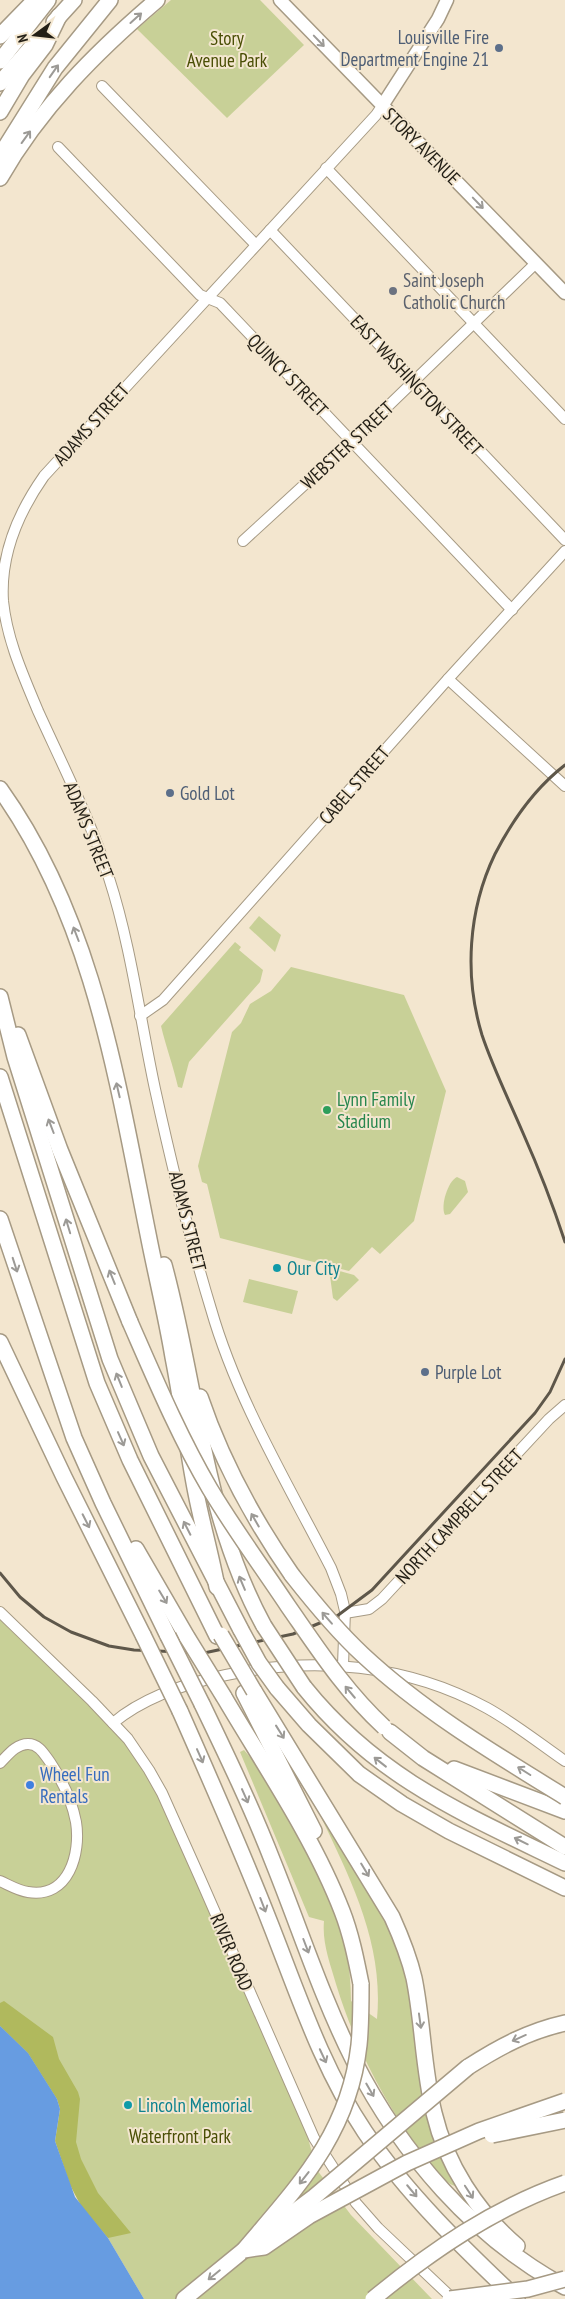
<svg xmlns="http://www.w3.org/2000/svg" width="565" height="2299" font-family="'PT Sans Narrow',sans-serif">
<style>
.green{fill:#c8d097}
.forest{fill:#b0b95d}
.water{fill:#679ce1}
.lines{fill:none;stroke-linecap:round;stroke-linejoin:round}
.minor-casing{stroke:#a69a84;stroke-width:12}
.major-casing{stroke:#a69a84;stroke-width:15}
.highway-casing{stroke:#a69a84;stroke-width:18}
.minor{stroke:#fff;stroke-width:10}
.major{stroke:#fff;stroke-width:12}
.highway{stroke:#fff;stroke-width:15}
.rail{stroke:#5e574a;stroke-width:3}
.highway-bridge-casing{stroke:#a69a84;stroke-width:18;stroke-linecap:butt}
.highway-bridge{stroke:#fff;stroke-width:15}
.oneway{stroke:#9c9a96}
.service-dot{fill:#5c6f8a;stroke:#f3e6cf;stroke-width:2}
.worship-dot{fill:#6b7280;stroke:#f3e6cf;stroke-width:2}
.leisure-dot{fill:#2e9e5b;stroke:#f3e6cf;stroke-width:2}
.culture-dot{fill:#0f9aa8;stroke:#f3e6cf;stroke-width:2}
.shop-dot{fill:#3f7fe0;stroke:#f3e6cf;stroke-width:2}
.labels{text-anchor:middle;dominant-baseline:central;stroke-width:4;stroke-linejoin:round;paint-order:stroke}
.service-label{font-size:19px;fill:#4e5e75;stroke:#f3e6cf;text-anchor:start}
.park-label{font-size:19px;fill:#494e04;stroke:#f3e6cf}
.street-label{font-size:19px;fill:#231f16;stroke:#f3e6cf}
.worship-label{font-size:19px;fill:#5b616d;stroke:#f3e6cf;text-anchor:start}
.leisure-label{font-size:19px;fill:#27864d;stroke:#f3e6cf;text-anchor:start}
.culture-label{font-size:19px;fill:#0d838f;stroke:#f3e6cf;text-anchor:start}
.shop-label{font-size:19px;fill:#366cbe;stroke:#f3e6cf;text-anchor:start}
</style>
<rect width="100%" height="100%" fill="#f3e6cf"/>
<!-- green -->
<g class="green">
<polygon points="171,0 260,0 304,45 227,118 137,29"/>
<polygon points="259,916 281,935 275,952 249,928"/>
<path d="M235,942l6,5 -2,3 24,20 -3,12 -71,80 -7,26 -4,-1c-5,-22 -12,-40 -17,-61z"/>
<polygon points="291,967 404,995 446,1091 414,1221 380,1254 372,1247 349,1271 220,1238 207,1184 202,1182 198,1166 232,1032 241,1023 250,1004 271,991"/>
<path d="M457,1177l8,4 3,11 -18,22 -5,1c-5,-9 3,-34 12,-38z"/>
<polygon points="336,1270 354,1275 359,1280 337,1301 333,1298 330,1276"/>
<polygon points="249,1279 298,1291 292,1314 243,1302"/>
<polygon points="0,1612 113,1723 162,1793 299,2107 317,2170 351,2215 432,2299 144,2299 108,2238 98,2226 57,2099 0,2026"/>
<path d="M244,1750c18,20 31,44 44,66 36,62 63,111 63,185l26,18c7,-75 -26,-139 -57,-204l10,12c26,43 56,86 71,135 15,48 14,100 26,149 6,26 24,50 28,75 -11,-3 -24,-22 -32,-32 -39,-51 -68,-108 -87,-170 -6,-21 -14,-41 -12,-63l-15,-4 -69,-165z"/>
</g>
<!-- forest -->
<polygon class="forest" points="4,2001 53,2037 59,2059 78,2092 80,2099 76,2142 81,2159 98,2193 131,2233 108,2238 81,2206 70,2185 55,2141 60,2109 57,2099 28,2053 0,2026 0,2003"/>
<!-- water -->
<polygon class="water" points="0,2026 28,2053 57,2099 60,2109 55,2141 75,2197 108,2238 144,2299 0,2299"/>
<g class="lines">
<defs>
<g id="minor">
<polyline points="102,86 256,245"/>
<polyline points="58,147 200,295 220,303 512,610"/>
<polyline points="326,168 565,419"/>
<polyline points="270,230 565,540"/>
<polyline points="243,541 352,441 536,263"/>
<polyline points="448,679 565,786"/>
<polyline points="140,1016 163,1000 448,679 565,551"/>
<polyline points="0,1612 92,1701 128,1739 149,1770 162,1793 200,1878 314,2138 356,2203 378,2228 453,2299"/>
<polyline points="345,1613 369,1609 382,1599 549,1419 565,1405"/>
<path d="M343,1665l2,-54 -4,-17 -10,-26c-43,-84 -94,-168 -120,-259 -22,-72 -40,-147 -56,-220 -15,-70 -24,-143 -46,-211 -18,-57 -46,-112 -71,-167 -15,-36 -31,-71 -35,-110 -3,-47 15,-88 41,-125l332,-361 6,-9"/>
<path d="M113,1723c31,-26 74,-40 113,-48 88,-19 181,-11 261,33 27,15 52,35 78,53"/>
<path d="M0,1763c8,-8 16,-19 28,-19 11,0 16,10 22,18 12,18 22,39 26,60 5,31 -7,77 -48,70 -9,-1 -19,-7 -28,-11"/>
</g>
<g id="major">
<polyline points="280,0 565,293"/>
<polyline points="382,106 438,19 447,0"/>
</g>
<g id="highway">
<polyline points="54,22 74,0"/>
<polyline points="0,36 35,0"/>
<polyline points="0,61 48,0"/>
<polyline points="0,83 35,43"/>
<polyline points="0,112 22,75 45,45 59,16"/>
<polyline points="0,156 55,68 110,0"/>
<path d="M0,178c40,-70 96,-126 157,-178"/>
<path d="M0,789c93,130 117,291 148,445 8,41 18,81 25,123 9,45 14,91 23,136 6,31 15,62 21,94"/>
<polyline points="0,997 15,1057 110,1359 151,1456 241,1630"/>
<polyline points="18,1035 60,1150 130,1322"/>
<polyline points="0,1077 97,1383 130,1460 217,1636"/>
<polyline points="0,1219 74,1438 103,1503 168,1636"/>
<path d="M164,1265c33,121 39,250 100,361"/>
<polyline points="0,1342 64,1477 143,1635"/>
<path d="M200,1397c22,65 53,122 92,178"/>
<polyline points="136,1549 187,1637"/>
<path d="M304,1687c73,91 160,127 261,176"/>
<polyline points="277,1688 309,1725 359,1774 402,1804 449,1831 565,1888"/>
<path d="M254,1691l138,226c9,20 17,40 22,61 9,44 9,91 20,135 12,51 43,99 83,133"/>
<polyline points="244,1693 314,1831"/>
<path d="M224,1697c40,68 90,141 118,214 9,23 14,48 19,73"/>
<path d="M202,1704c25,52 50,104 71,158 27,67 49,136 81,199 47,92 120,177 211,226"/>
<path d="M180,1711c31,70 62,140 90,212 28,71 52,145 95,209 42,62 98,116 152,167"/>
<polyline points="390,1732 423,1758 565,1847"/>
<polyline points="454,1769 565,1811"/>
<path d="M468,2067c31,-20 61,-36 97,-44"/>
<polyline points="184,2299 244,2250"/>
</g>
</defs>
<!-- minor casing -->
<use href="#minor" class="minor-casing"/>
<!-- major casing -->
<use href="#major" class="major-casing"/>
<!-- highway casing -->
<use href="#highway" class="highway-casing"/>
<!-- minor -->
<use href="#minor" class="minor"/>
<!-- major -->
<use href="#major" class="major"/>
<!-- highway -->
<use href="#highway" class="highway"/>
<!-- rail -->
<g class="rail">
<path d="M565,765c-30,23 -53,56 -70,89 -27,56 -31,122 -13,181 11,33 27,65 41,98 16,36 30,72 42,109"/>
<polyline points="0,1573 20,1597 44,1617 71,1632 109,1646 134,1650 204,1653 293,1634 337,1616 372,1590 535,1413 550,1392 565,1359"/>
</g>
<defs>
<g id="highway-bridge">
<path d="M130,1322c25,57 49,114 80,167 24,40 52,78 78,117 30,43 57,85 96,121"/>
<path d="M292,1575c22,28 45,56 71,80 60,56 132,99 202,142"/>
<polyline points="264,1626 304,1687"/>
<polyline points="241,1630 259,1663 277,1688"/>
<polyline points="143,1635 180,1711"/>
<polyline points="221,1635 254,1691"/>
<polyline points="168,1636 202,1704"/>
<polyline points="187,1637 224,1697"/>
<polyline points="492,2135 565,2120"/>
<polyline points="266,2233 314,2197 468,2067"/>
<polyline points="244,2250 264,2247 309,2216 407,2163 479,2131 565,2101"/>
<path d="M244,2250c54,-64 105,-116 115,-205 2,-20 2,-41 2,-61"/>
<path d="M373,2299c58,-48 121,-91 192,-116"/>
<polyline points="450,2299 528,2289 565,2279"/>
</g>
</defs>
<!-- highway-bridge casing -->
<use href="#highway-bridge" class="highway-bridge-casing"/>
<!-- highway-bridge -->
<use href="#highway-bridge" class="highway-bridge"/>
</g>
<!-- one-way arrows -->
<defs><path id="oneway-shaft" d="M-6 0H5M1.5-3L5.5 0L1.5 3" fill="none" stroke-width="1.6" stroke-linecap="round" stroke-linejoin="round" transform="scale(1.25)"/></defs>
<g class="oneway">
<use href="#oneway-shaft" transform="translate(136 18) rotate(-42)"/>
<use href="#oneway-shaft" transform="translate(319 41) rotate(46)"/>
<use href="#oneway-shaft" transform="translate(54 71) rotate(-55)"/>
<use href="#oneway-shaft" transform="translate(26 137) rotate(-54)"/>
<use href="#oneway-shaft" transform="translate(478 203) rotate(46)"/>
<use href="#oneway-shaft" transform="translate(76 934) rotate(-111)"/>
<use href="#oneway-shaft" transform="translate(118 1090) rotate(-103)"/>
<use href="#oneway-shaft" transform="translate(51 1126) rotate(-111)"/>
<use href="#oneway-shaft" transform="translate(68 1226) rotate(-107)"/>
<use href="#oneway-shaft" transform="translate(15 1265) rotate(72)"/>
<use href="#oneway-shaft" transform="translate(112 1277) rotate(-112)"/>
<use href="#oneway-shaft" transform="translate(119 1380) rotate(-112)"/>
<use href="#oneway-shaft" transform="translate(121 1439) rotate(66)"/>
<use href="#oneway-shaft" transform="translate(255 1520) rotate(-120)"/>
<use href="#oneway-shaft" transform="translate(86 1521) rotate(63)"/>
<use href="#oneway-shaft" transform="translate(187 1528) rotate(-117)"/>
<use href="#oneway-shaft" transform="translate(242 1583) rotate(-113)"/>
<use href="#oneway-shaft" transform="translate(163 1597) rotate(59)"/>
<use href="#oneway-shaft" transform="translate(327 1618) rotate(-131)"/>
<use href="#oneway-shaft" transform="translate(350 1692) rotate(-130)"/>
<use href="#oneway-shaft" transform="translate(280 1732) rotate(58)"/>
<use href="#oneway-shaft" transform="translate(200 1756) rotate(66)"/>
<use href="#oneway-shaft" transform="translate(380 1762) rotate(-142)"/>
<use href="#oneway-shaft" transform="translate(524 1771) rotate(-148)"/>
<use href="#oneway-shaft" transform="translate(245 1796) rotate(66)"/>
<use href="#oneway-shaft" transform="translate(521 1841) rotate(-154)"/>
<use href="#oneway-shaft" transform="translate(365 1870) rotate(59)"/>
<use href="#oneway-shaft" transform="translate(263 1905) rotate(69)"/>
<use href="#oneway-shaft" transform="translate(306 1946) rotate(69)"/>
<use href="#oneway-shaft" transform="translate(420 2021) rotate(82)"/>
<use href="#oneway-shaft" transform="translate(519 2038) rotate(156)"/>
<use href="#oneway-shaft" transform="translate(323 2056) rotate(65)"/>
<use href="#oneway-shaft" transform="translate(370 2090) rotate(60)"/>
<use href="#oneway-shaft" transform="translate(304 2178) rotate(128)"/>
<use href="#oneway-shaft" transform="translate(412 2191) rotate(50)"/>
<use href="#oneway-shaft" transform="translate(469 2192) rotate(57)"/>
<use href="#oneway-shaft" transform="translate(214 2275) rotate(141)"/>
</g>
<!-- markers -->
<g class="service-dot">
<circle cx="499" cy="48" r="5"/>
<circle cx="170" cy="793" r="5"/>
<circle cx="425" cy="1372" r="5"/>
</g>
<circle class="worship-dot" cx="393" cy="291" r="5"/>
<circle class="leisure-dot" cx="327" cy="1110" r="5"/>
<g class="culture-dot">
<circle cx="277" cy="1268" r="5"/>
<circle cx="128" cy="2105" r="5"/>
</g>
<circle class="shop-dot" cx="30" cy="1785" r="5"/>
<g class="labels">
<!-- service labels -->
<g class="service-label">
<text x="489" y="37" text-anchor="end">Louisville Fire<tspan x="489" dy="22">Department Engine 21</tspan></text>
<text x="180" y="793">Gold Lot</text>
<text x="435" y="1372">Purple Lot</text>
</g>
<!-- park labels -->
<g class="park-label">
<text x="227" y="38">Story<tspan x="227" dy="22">Avenue Park</tspan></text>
<text x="180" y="2136">Waterfront Park</text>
</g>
<!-- street labels -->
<g class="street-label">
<text transform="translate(422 146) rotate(45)">STORY AVENUE</text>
<text transform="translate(288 375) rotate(46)">QUINCY STREET</text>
<text transform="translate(417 385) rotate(47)">EAST WASHINGTON STREET</text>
<text transform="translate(91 424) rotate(-48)">ADAMS STREET</text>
<text transform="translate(347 445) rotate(-43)">WEBSTER STREET</text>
<text transform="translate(354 785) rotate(-49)">CABEL STREET</text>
<text transform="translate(89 830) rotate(68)">ADAMS STREET</text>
<text transform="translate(188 1221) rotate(76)">ADAMS STREET</text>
<text transform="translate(459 1516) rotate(-47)">NORTH CAMPBELL STREET</text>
<text transform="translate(232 1952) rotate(67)">RIVER ROAD</text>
</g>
<!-- worship labels -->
<g class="worship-label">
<text x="403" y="280">Saint Joseph<tspan x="403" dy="22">Catholic Church</tspan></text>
</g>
<!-- leisure labels -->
<g class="leisure-label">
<text x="337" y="1099">Lynn Family<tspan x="337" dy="22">Stadium</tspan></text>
</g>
<!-- culture labels -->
<g class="culture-label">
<text x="287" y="1268">Our City</text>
<text x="138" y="2105">Lincoln Memorial</text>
</g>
<!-- shop labels -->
<g class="shop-label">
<text x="40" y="1774">Wheel Fun<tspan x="40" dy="22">Rentals</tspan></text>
</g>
</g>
<!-- north arrow -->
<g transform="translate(35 35) rotate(255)" stroke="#f3e6cf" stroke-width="4" paint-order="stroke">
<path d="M0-4L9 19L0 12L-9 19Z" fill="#231f16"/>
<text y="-8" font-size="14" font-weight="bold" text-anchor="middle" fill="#231f16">N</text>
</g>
</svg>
